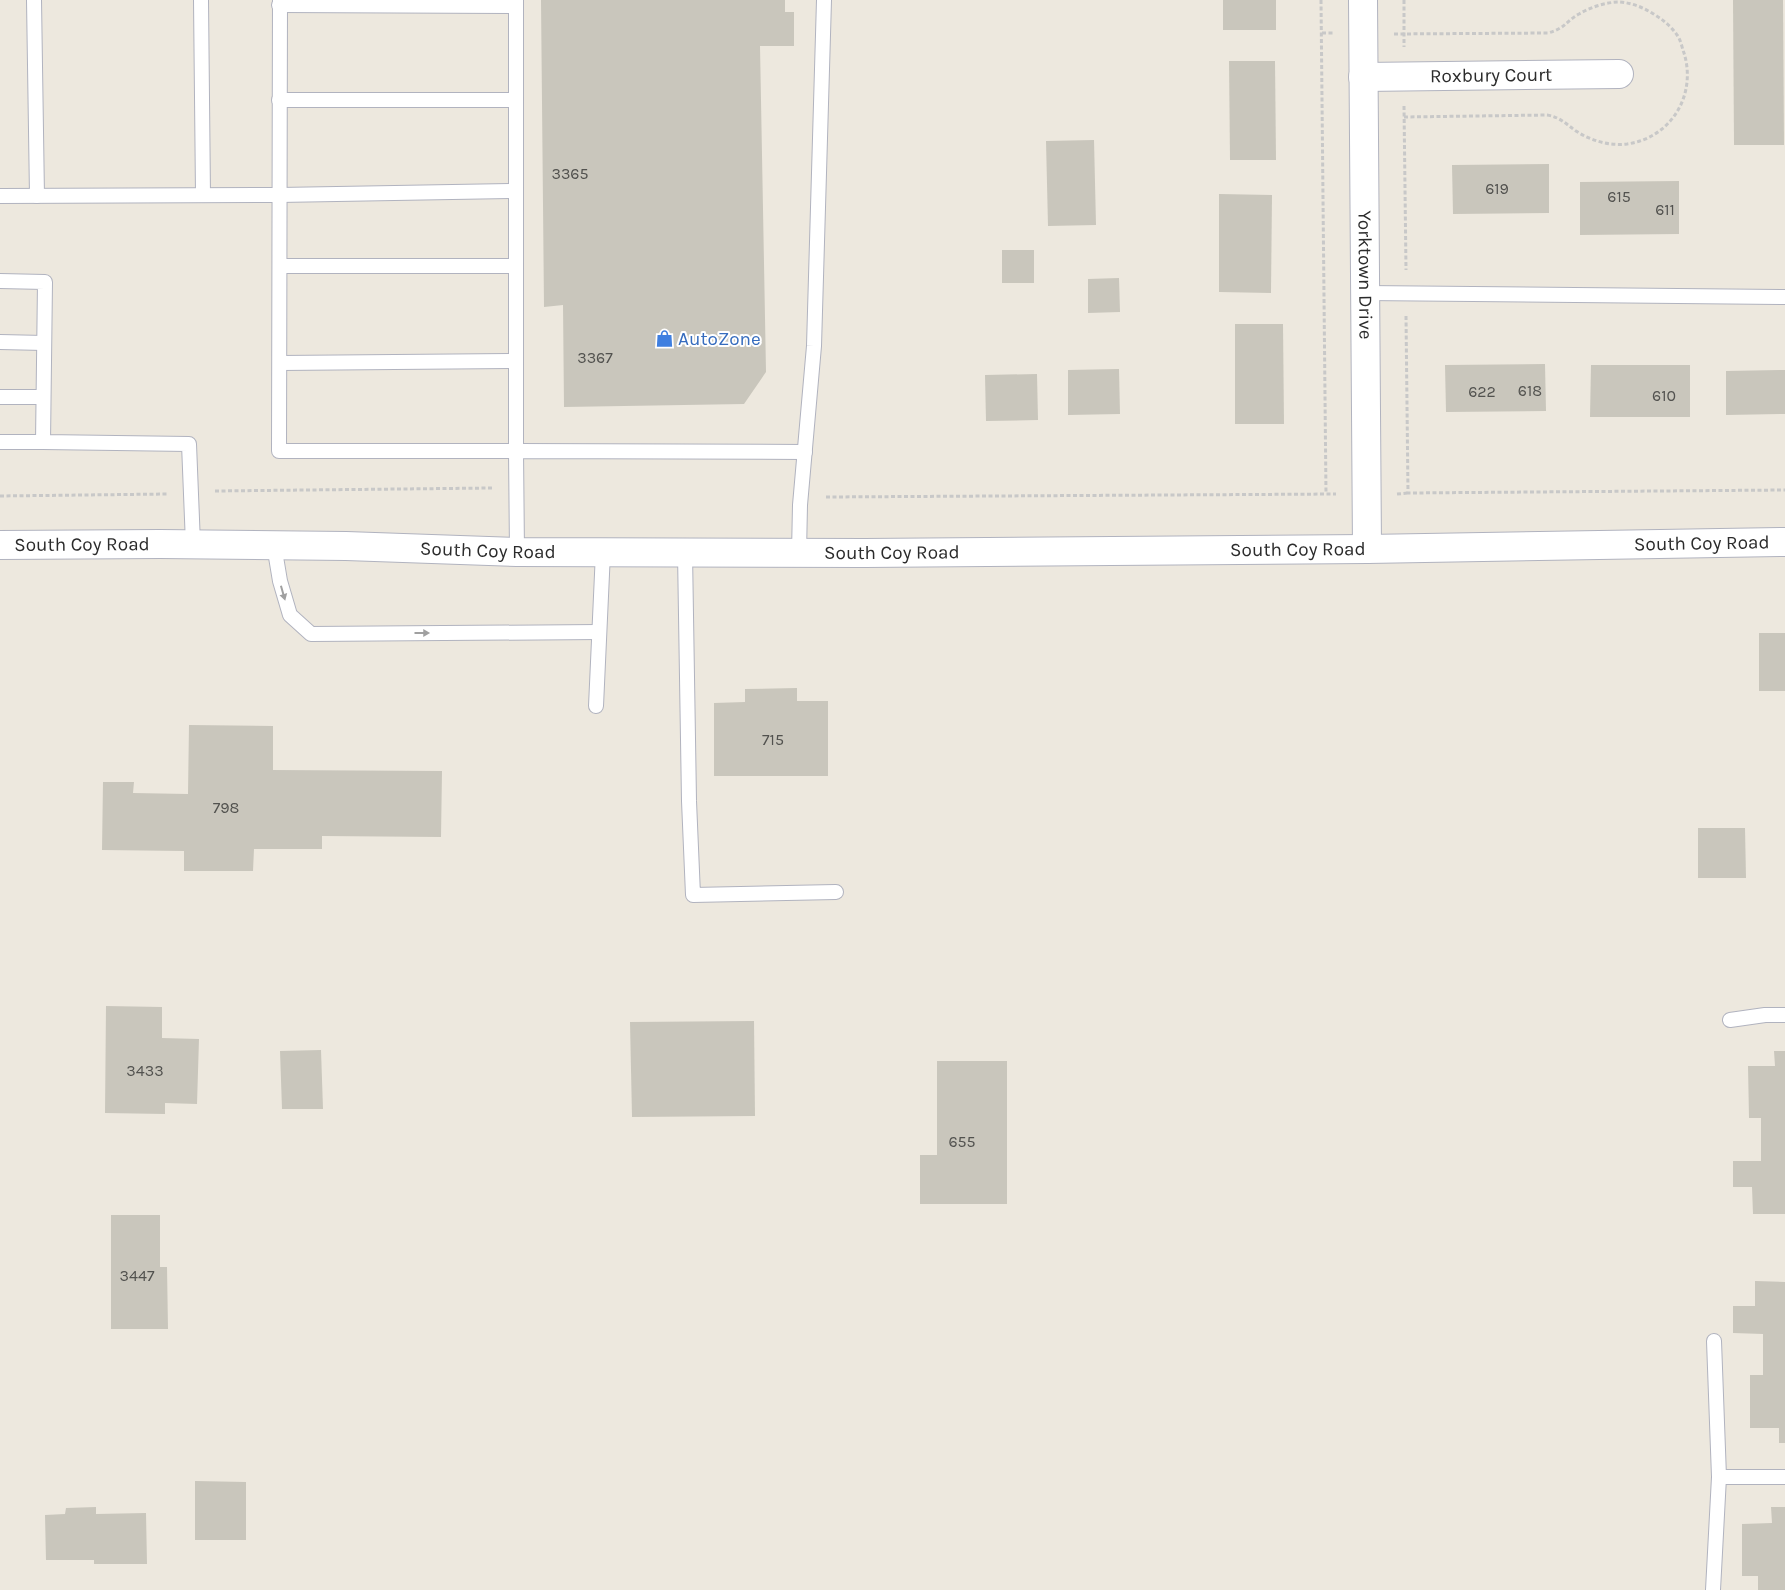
<svg xmlns="http://www.w3.org/2000/svg" width="1785" height="1590" font-family="Karla,sans-serif">
<style>
.building{fill:#c9c6bc}
.lines{fill:none;stroke-linecap:round;stroke-linejoin:round}
.lane-casing{stroke:#b1b3bf;stroke-width:16}
.street-casing{stroke:#b1b3bf;stroke-width:30}
.secondary-casing{stroke:#b1b3bf;stroke-width:30}
.path{stroke:#c8c8c8;stroke-width:3;stroke-dasharray:4 2.5;stroke-linecap:butt}
.lane{stroke:#fff;stroke-width:14}
.street{stroke:#fff;stroke-width:28}
.secondary{stroke:#fff;stroke-width:28}
.oneway{fill:#a0a0a0}
.labels{text-anchor:middle;dominant-baseline:central;stroke-width:4;stroke-linejoin:round;paint-order:stroke}
.number-label{font-size:16px;fill:#52524f}
.street-label{font-size:19px;fill:#2b2b2b;stroke:#fff}
.shop-label{font-size:19px;fill:#366cbe;stroke:#fff;text-anchor:start}
</style>
<rect width="100%" height="100%" fill="#ede8de"/>
<!-- building -->
<g class="building">
<polygon points="541,0 785,0 785,12 794,12 794,46 760,46 766,372 744,404 564,407 563,305 544,307"/>
<rect x="1223" y="0" width="53" height="30"/>
<polygon points="1733,0 1783,0 1784,145 1734,145"/>
<polygon points="1229,61 1275,61 1276,160 1230,160"/>
<polygon points="1094,140 1096,225 1048,226 1046,141"/>
<polygon points="1549,164 1549,213 1453,214 1452,165"/>
<polygon points="1679,181 1679,234 1580,235 1580,182"/>
<polygon points="1219,194 1272,195 1271,293 1219,292"/>
<rect x="1002" y="250" width="32" height="33"/>
<polygon points="1119,278 1120,312 1088,313 1088,279"/>
<polygon points="1235,324 1283,324 1284,424 1235,424"/>
<polygon points="1545,364 1546,411 1446,412 1445,365"/>
<polygon points="1591,365 1690,365 1690,417 1590,417"/>
<polygon points="1119,369 1120,414 1068,415 1068,370"/>
<polygon points="1785,370 1785,414 1726,415 1726,371"/>
<polygon points="1037,374 1038,420 986,421 985,375"/>
<rect x="1759" y="633" width="26" height="58"/>
<polygon points="797,688 797,701 828,701 828,776 714,776 714,703 745,702 745,689"/>
<polygon points="189,725 273,726 273,770 442,771 441,837 322,836 322,849 254,849 253,871 184,871 184,851 102,850 103,782 134,782 133,793 188,794"/>
<polygon points="1698,828 1745,828 1746,878 1698,878"/>
<polygon points="106,1006 162,1007 162,1038 199,1039 197,1104 165,1103 165,1114 105,1113"/>
<polygon points="754,1021 755,1116 632,1117 630,1022"/>
<polygon points="321,1050 323,1109 282,1109 280,1051"/>
<polygon points="1774,1051 1785,1051 1785,1214 1753,1214 1752,1187 1733,1187 1733,1161 1761,1161 1761,1118 1749,1118 1748,1066 1775,1066"/>
<polygon points="937,1061 1007,1061 1007,1204 920,1204 920,1155 937,1155"/>
<polygon points="111,1215 160,1215 160,1267 167,1267 168,1329 111,1329"/>
<polygon points="1755,1281 1785,1282 1785,1443 1779,1443 1779,1428 1750,1428 1750,1375 1763,1375 1763,1334 1733,1333 1733,1306 1755,1306"/>
<polygon points="195,1481 246,1482 246,1540 195,1540"/>
<polygon points="96,1507 96,1514 146,1513 147,1564 94,1564 94,1560 46,1560 45,1515 65,1514 66,1508"/>
<polygon points="1771,1507 1785,1507 1785,1590 1758,1590 1758,1576 1742,1576 1742,1524 1772,1523"/>
</g>
<g class="lines">
<defs>
<g id="lane">
<polyline points="34,0 37,196"/>
<polyline points="201,0 203,195"/>
<polyline points="280,0 279,451 516,451 516,0"/>
<polyline points="279,5 516,6"/>
<polyline points="279,100 516,100"/>
<polyline points="0,196 279,195 516,191"/>
<polyline points="280,266 516,266"/>
<polyline points="0,281 45,282 43,442 189,444 193,544"/>
<polyline points="1365,293 1785,297"/>
<polyline points="0,342 44,343"/>
<polyline points="280,363 516,361"/>
<polyline points="0,397 43,397"/>
<polyline points="0,442 43,442"/>
<polyline points="274,545 280,581 290,615 311,634 599,632"/>
<polyline points="517,552 516,451 805,452"/>
<polyline points="685,553 689,801 693,895 836,892"/>
<polyline points="799,553 800,505 814,346 824,0"/>
<polyline points="596,706 603,552"/>
<polyline points="1730,1020 1765,1015 1785,1015"/>
<polyline points="1719,1477 1785,1477"/>
<polyline points="1713,1590 1719,1477 1714,1341"/>
</g>
<g id="street">
<path id="s1" d="M1363,0l4,549"/>
<path id="s2" d="M1363,77l256,-3"/>
</g>
<g id="secondary">
<path id="s3" d="M0,545l160,-1 186,2 171,6 348,1 502,-4 418,-7"/>
</g>
</defs>
<!-- lane casing -->
<use href="#lane" class="lane-casing"/>
<!-- street casing -->
<use href="#street" class="street-casing"/>
<!-- secondary casing -->
<use href="#secondary" class="secondary-casing"/>
<!-- path -->
<g class="path">
<polyline points="1321,0 1326,494"/>
<polyline points="1404,0 1404,47"/>
<polyline points="1322,33 1333,33"/>
<path d="M1394,34l154,-1c18,-5 18,-12 31,-19 12,-7 27,-12 41,-12 12,1 22,5 32,11 10,6 19,13 25,22 4,5 5,13 7,18 13,42 -13,85 -57,91 -17,2 -36,-3 -51,-13 -10,-7 -16,-14 -29,-16l-143,2"/>
<polyline points="1404,106 1406,270"/>
<polyline points="1406,316 1408,493 1785,490"/>
<polyline points="215,491 492,488"/>
<polyline points="1397,494 1408,493"/>
<polyline points="0,496 167,494"/>
<polyline points="826,497 1336,494"/>
</g>
<!-- lane -->
<use href="#lane" class="lane"/>
<!-- street -->
<use href="#street" class="street"/>
<!-- secondary -->
<use href="#secondary" class="secondary"/>
</g>
<!-- one-way arrows -->
<defs><path id="oneway-solid" d="M-6-.8H1V-3.2L6.5 0L1 3.2V.8H-6Z" transform="scale(1.25)"/></defs>
<g class="oneway">
<use href="#oneway-solid" transform="translate(283 593) rotate(74)"/>
<use href="#oneway-solid" transform="translate(422 633)"/>
</g>
<!-- icons -->
<defs>
<symbol id="shop-bare" viewBox="-9 -9 18 18"><path d="M-5-2.5h2.3a2.7 3.5 0 0 1 5.4 0H5L5.5 6h-11ZM-1.5-2.5h3a1.5 2.3 0 0 0-3 0Z" fill="#3f7fe0" stroke="#fff" stroke-width="2.5" paint-order="stroke"/></symbol>
</defs>
<g fill-rule="evenodd">
<use href="#shop-bare" x="652" y="326" width="25" height="25"/>
</g>
<g class="labels">
<!-- number labels -->
<g class="number-label">
<text x="570" y="173">3365</text>
<text x="1497" y="188">619</text>
<text x="1619" y="196">615</text>
<text x="1665" y="209">611</text>
<text x="595" y="357">3367</text>
<text x="1530" y="390">618</text>
<text x="1482" y="391">622</text>
<text x="1664" y="395">610</text>
<text x="773" y="739">715</text>
<text x="226" y="807">798</text>
<text x="145" y="1070">3433</text>
<text x="962" y="1141">655</text>
<text x="137" y="1275">3447</text>
</g>
<!-- street labels -->
<g class="street-label">
<text stroke="none"><textPath href="#s2" startOffset="128">Roxbury Court</textPath></text>
<text stroke="none"><textPath href="#s1" startOffset="275">Yorktown Drive</textPath></text>
<text stroke="none"><textPath href="#s3" startOffset="1702">South Coy Road</textPath></text>
<text stroke="none"><textPath href="#s3" startOffset="82">South Coy Road</textPath></text>
<text stroke="none"><textPath href="#s3" startOffset="488">South Coy Road</textPath></text>
<text stroke="none"><textPath href="#s3" startOffset="1298">South Coy Road</textPath></text>
<text stroke="none"><textPath href="#s3" startOffset="892">South Coy Road</textPath></text>
</g>
<!-- shop labels -->
<g class="shop-label">
<text x="678" y="339">AutoZone</text>
</g>
</g>
</svg>
